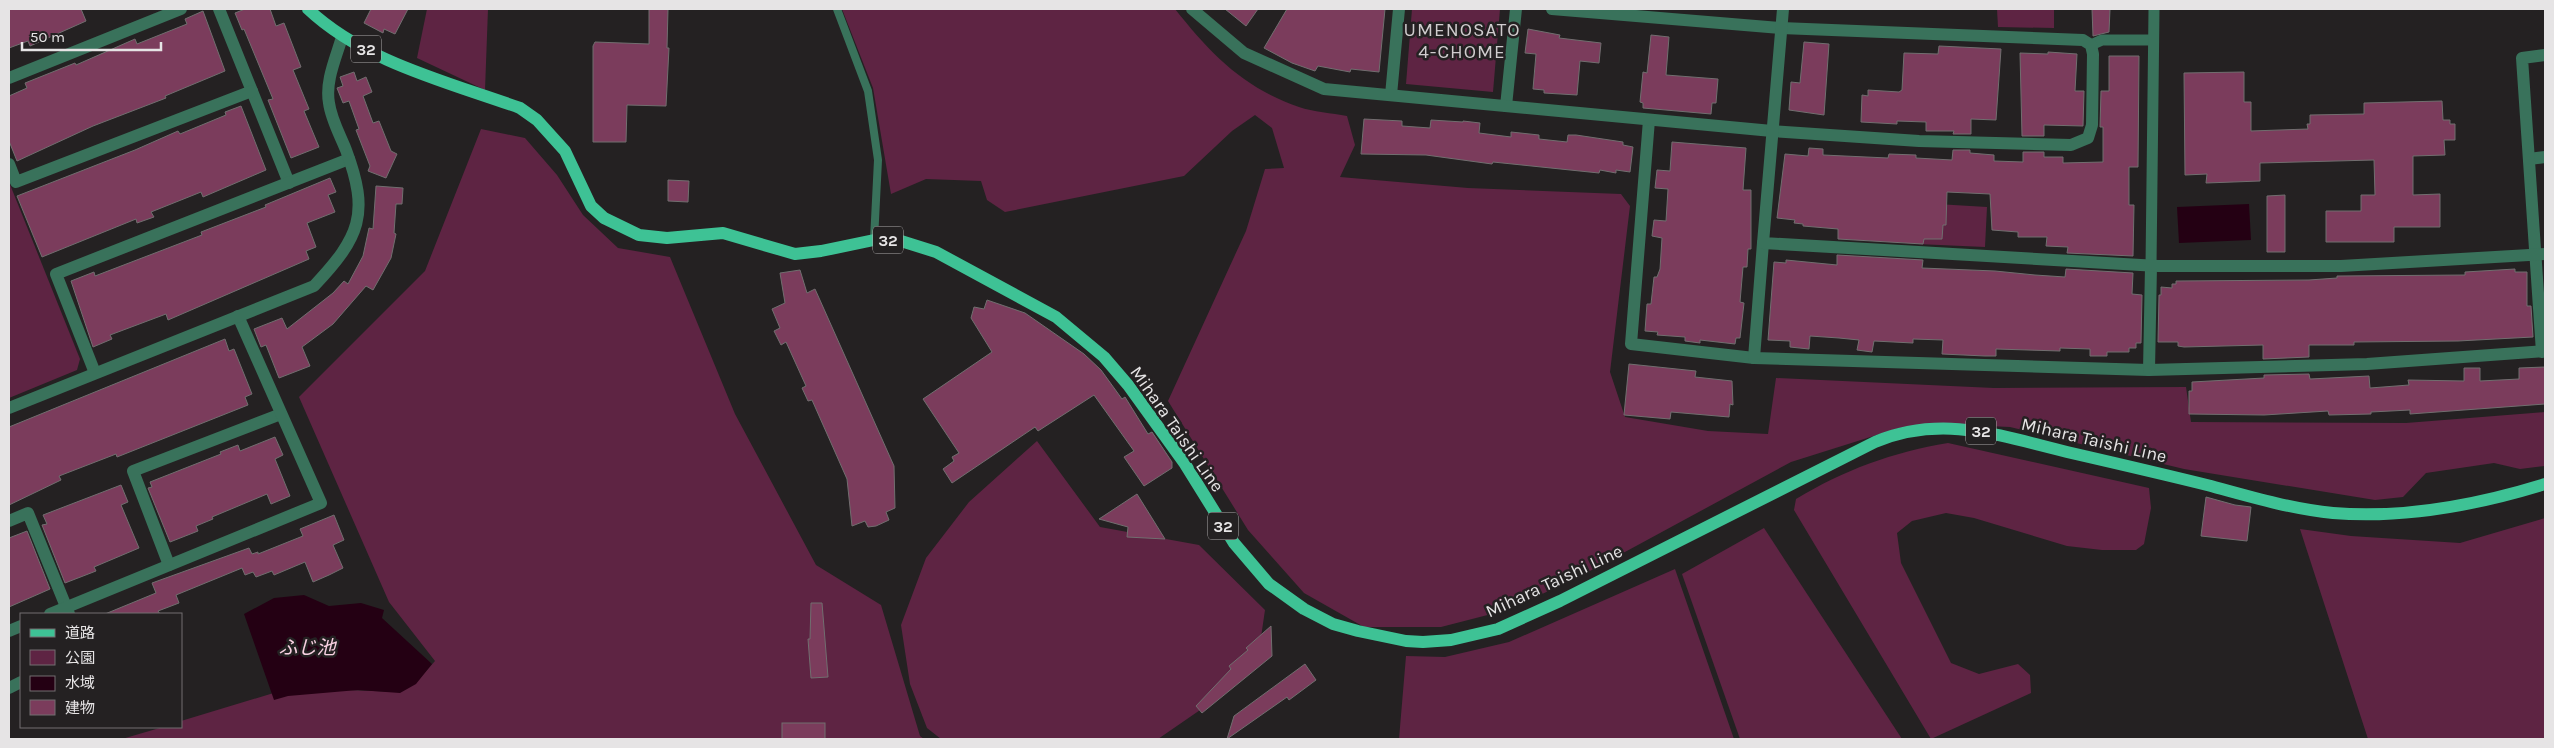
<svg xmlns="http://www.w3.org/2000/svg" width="2554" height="748" font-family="Karla,'Noto Sans JP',sans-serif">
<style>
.green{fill:#5e2443}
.water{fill:#240013}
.building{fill:#7b3c5c;stroke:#716e6f}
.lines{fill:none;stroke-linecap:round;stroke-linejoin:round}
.service{stroke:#39725b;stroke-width:8}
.pedestrian{stroke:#39725b;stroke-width:11}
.minor{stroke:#39725b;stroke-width:12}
.tertiary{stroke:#39725b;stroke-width:12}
.primary{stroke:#3ec295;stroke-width:12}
.labels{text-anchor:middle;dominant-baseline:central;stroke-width:5;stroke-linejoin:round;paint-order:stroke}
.shield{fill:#242122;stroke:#acaaaa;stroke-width:1}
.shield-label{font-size:16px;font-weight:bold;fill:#e6e4e5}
.street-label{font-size:18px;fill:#e6e4e5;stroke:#242122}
.neighbourhood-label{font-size:19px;letter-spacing:1px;fill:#d0ccce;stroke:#242122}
.water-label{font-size:19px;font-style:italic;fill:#f8d0e1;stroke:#242122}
</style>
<rect width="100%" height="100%" fill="#242122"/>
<!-- green -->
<g class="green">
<polygon points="427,9 488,9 485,90 417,58"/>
<path d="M842,9h333c36,45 67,78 124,98 14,5 33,6 48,9l8,29 -15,32 128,11 153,6 9,12 -20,166 15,45 83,14 60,3 8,-56 218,10 192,-1 5,35 215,1 139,-11v54l-25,3 -26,-6 -68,10 -23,24 -28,3 -191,-31 -174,-42 -66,-3 -45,4 -108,34 -214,116 -70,32 -66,17h-77l-60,-34 -56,-63 -80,-129 78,-170 19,-62 19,-1 -12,-40 -17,-13 -23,16 -48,45 -179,36 -18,-12 -6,-19 -55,-2 -35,15 -18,-106z"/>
<polygon points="1412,9 1500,9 1493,92 1406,84"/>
<polygon points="1997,9 2054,9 2054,28 1998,27"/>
<polygon points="481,129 525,138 557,175 583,215 618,248 670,257 735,414 816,565 881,605 920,736 924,739 122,739 163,727 181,727 181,721 290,688 401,692 420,678 435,661 389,602 299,397 425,271"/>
<polygon points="9,182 80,359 77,370 9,398"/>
<polygon points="1920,203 1987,207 1985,247 1917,244"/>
<polygon points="1037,441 1100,527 1199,545 1265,610 1260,644 1203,708 1158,739 941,739 927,728 910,684 901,625 926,558 969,502"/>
<path d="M1948,443l201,45 2,20 -7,36 -8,6h-34l-35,-4 -93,-28 -28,-5 -34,8 -15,12 4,30 50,100 28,11 39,-10 12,11 1,18 -100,46 -137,-229 2,-11c48,-29 97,-47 152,-56z"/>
<polygon points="2545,518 2545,739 2368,739 2300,529 2351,536 2460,543"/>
<polygon points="1764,528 1902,739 1740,739 1682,574"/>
<polygon points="1675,569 1734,739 1399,739 1406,656 1445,657 1509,642"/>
</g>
<!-- water -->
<g class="water">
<polygon points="2249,204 2251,240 2179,243 2177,207"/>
<polygon points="304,595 329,606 361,603 384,610 382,618 432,664 416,684 400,693 358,690 288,696 274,700 244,614 274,598"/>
</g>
<!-- building -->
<g class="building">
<polygon points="9,9 81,9 86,21 30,46 28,41 9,48"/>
<polygon points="245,9 270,9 276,26 284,23 301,67 293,70 309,109 304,111 319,147 291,158 268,100 273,99 244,29 242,30 235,13"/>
<polygon points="371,9 408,9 395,34 384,29 383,33 364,23"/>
<polygon points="649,9 668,9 667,48 669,48 666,106 627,105 626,142 593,142 593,46 595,42 649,44"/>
<polygon points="1225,9 1258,9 1246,26"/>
<polygon points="1287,9 1385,9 1379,72 1351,69 1350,72 1318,66 1315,71 1292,63 1264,48"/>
<polygon points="2092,9 2110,9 2109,32 2093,36"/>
<polygon points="203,11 225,71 165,96 166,98 93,126 17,161 9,141 9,96 27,88 25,83 75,63 76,65 135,39 137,44 187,24 185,19"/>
<polygon points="1528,29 1560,35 1559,38 1601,43 1599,63 1580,61 1577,95 1544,93 1544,90 1533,89 1536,54 1525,53"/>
<polygon points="1651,35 1669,37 1666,75 1718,79 1716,103 1712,103 1711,114 1643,108 1643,103 1640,102 1643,72 1647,73"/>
<polygon points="1804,42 1829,44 1824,115 1789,110 1791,82 1800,83"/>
<polygon points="1939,46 2001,49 1996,120 1971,119 1971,134 1953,134 1954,131 1926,131 1926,122 1897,121 1897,124 1861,122 1862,95 1868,96 1868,90 1899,92 1902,90 1904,53 1938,54"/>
<polygon points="2048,52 2077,54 2075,91 2084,91 2083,126 2044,125 2044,136 2022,136 2020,53 2048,54"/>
<polygon points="2109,56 2139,56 2138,167 2129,167 2129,205 2134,205 2133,256 2067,253 2068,247 2046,246 2047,237 2018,237 2018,232 1992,230 1990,194 1947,192 1946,225 1943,225 1942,239 1924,239 1923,244 1838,239 1838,229 1803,226 1803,224 1794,223 1795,220 1777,218 1785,154 1808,156 1809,148 1823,149 1823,155 1888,158 1889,154 1916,155 1916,158 1952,160 1953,150 1970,150 1970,153 1994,155 1994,161 2023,162 2023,152 2044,152 2044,157 2063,157 2063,163 2103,162 2103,127 2100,127 2101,91 2109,91"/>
<polygon points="354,72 357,81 366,77 372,92 363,96 373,123 379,121 391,151 397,154 386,178 368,171 370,166 356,130 359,129 349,101 343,103 337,88 343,86 340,77"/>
<polygon points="2244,72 2244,102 2251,102 2251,131 2308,129 2307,124 2310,124 2310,115 2364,114 2364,103 2442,101 2443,120 2450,120 2450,124 2455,124 2455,140 2444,140 2445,155 2413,156 2413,195 2440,194 2440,227 2394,227 2394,242 2326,242 2326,211 2361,211 2361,195 2375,195 2374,160 2260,163 2260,181 2206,183 2207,174 2185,175 2184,73"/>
<polygon points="241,106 266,170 203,197 201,192 151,212 154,217 137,223 136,219 42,257 17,196 135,150 178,131 180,134 226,115 225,112"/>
<polygon points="1364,119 1402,121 1402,126 1430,128 1431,120 1463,122 1463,121 1480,123 1479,133 1511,137 1511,132 1539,135 1539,139 1567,142 1568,135 1576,135 1623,142 1623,145 1633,147 1630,172 1616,170 1616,173 1600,170 1599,173 1493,162 1492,164 1426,155 1361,154"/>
<polygon points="1672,142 1746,148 1743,190 1751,190 1751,249 1748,249 1747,267 1743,267 1740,302 1744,303 1740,338 1736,338 1735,344 1700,340 1700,343 1685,341 1685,337 1657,335 1658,332 1645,331 1647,304 1651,304 1654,277 1657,277 1660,269 1662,238 1652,236 1654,220 1666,221 1668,189 1655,188 1657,170 1670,171"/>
<polygon points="330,178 336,192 328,195 335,212 307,223 316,247 306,251 309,259 168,320 166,314 110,335 112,339 93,347 71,281 94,272 95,276 202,235 201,232 266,207 265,205"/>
<polygon points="668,180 689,181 688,202 668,201"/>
<polygon points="376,186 403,188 402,204 396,204 394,233 396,234 391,258 373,290 366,286 333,324 302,347 310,366 279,378 266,345 261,347 254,329 282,318 287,329 333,293 344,281 348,284 363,256 369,228 373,229"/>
<polygon points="2285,195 2285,252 2267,252 2267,196"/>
<polygon points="1837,255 1923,260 1922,268 1995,271 2035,275 2065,277 2066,269 2133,273 2132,294 2142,295 2141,343 2136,343 2136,348 2129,348 2129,352 2107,352 2107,356 2090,356 2090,349 2060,348 2060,351 1996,349 1996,356 1985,356 1942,354 1943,340 1913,339 1913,343 1874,341 1872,352 1857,350 1859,340 1839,338 1810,336 1809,349 1790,347 1790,341 1768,340 1774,262 1786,263 1786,260 1837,265"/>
<polygon points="2515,269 2515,272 2527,272 2527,306 2531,306 2533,337 2458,341 2354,342 2354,345 2309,345 2309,357 2263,359 2263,345 2184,347 2178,346 2178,342 2158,342 2159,295 2161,295 2161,287 2172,288 2172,284 2176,284 2176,281 2309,280 2337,278 2337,276 2465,275 2465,272"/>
<polygon points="800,270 807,293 815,289 894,466 895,508 886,512 889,520 876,526 868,527 865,521 852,526 847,479 812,400 808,401 802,388 806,386 786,342 781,345 774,331 780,328 772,309 785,303 780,273"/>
<polygon points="987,300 1025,313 1084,354 1101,370 1122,399 1125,397 1148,434 1152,432 1172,462 1172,468 1144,486 1124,457 1134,451 1094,395 1038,431 1035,427 952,483 943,469 954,461 952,457 959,453 923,399 992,352 971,318 974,307 984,309"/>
<polygon points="225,339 229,351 234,349 252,394 245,397 248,405 117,457 116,454 59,476 61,480 9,505 9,427"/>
<polygon points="1629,364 1696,371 1695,377 1732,381 1733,405 1730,404 1729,417 1671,412 1670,419 1624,415"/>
<polygon points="2545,367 2545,404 2410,414 2410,410 2371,412 2371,414 2329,415 2328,411 2264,415 2189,414 2189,391 2192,391 2192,382 2264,378 2264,375 2309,374 2310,379 2369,376 2370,388 2409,385 2408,380 2464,381 2464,368 2480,368 2480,381 2519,379 2519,368"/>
<polygon points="275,437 283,455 275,459 290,496 271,504 267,494 212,517 213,519 196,526 198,531 170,542 148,488 152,487 150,482 221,454 220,452 238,445 240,451"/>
<polygon points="121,485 128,502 121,505 139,548 94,567 96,571 65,583 42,525 47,524 43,515"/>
<polygon points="1137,494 1165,539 1127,537 1128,527 1099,519"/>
<polygon points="2206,497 2235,505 2251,507 2247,541 2201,536"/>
<polygon points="334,515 344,540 333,545 343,568 329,575 313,582 305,562 274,575 272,571 256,577 253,572 245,575 242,568 176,595 179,603 158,611 160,614 105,614 156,593 152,583 249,548 252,554 258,552 258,554 303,536 300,529"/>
<polygon points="27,531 50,589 9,607 9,538"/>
<polygon points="811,603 822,603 828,677 811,678 808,639 810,639"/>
<polygon points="1271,626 1272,656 1202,713 1196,706 1231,669 1229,666 1248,650 1246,648"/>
<polygon points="1305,664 1316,680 1289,700 1287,697 1227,739 1234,716"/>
<rect x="782" y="723" width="43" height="16"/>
</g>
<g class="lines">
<!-- service -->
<polyline class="service" points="837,9 868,91 878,160 874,240"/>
<!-- pedestrian -->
<g class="pedestrian">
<polyline points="2091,45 2102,40 2153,40"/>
<polyline points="2151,266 2154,9"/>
</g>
<!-- minor -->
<g class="minor">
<polyline points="219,9 289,183"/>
<polyline points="1552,9 1781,28 2083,40 2091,45 2093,54 2092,125 2088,138 2071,145 1919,141 1772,131"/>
<polyline points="9,78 181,9"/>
<polyline points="1391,95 1399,9"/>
<polyline points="1506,106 1516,9"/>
<polyline points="1649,120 1631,344 1754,358 2149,370 2367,364 2545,351"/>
<polyline points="2529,159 2545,157"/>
<polyline points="9,164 16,182 252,91"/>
<polyline points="2542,352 2522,58 2545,55"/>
<polyline points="1754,358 1763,243"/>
<polyline points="2149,370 2151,266"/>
<polyline points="95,373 56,274 349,159"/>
<polyline points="9,521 28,513 69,614"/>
<polyline points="169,565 133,471 281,414"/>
<polyline points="50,614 321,503 238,316"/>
<polyline points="9,631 21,626"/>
<polyline points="9,688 21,682"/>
</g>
<!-- tertiary -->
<g class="tertiary">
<polyline points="1192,9 1244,53 1324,89 1772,131"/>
<polyline points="1783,9 1763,243 2158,266 2341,266 2545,254"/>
<path d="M9,408l305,-122c46,-49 56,-72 32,-136 -6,-15 -15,-31 -17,-47 -4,-22 7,-45 13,-66"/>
</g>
<!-- primary -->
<path class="primary" d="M308,9c56,53 140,73 212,99l17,12 28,31 26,55 13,12 35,17 28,3 56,-5 72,21 26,-3 53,-11 27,1 35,11 120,65 48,40 24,28 57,79 49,79 35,41 35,25 29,15 25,7 48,10 17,1 28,-2 47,-11 62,-28 315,-159c67,-28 126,-6 192,10 48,11 96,22 144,34 40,11 81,23 122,27 72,6 144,-8 212,-29"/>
</g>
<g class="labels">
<!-- shield labels -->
<g class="shield">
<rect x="351" y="35.5" width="30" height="27" rx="4"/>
<rect x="873" y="226.5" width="30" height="27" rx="4"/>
<rect x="1966" y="417.5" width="30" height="27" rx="4"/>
<rect x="1208" y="512.5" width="30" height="27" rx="4"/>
</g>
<g class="shield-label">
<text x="366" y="49">32</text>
<text x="888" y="240">32</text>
<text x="1981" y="431">32</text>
<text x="1223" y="526">32</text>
</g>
<!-- street labels -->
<g class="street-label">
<text transform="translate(1177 429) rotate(55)">Mihara Taishi Line</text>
<text transform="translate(2094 440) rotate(13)">Mihara Taishi Line</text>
<text transform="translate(1554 581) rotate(-25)">Mihara Taishi Line</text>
</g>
<!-- neighbourhood labels -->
<g class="neighbourhood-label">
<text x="1462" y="30">UMENOSATO<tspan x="1462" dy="22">4-CHOME</tspan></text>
</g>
<!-- water labels -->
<g class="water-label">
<text x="307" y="648">ふじ池</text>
</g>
</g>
<!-- border -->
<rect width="2554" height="748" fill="none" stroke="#e6e4e5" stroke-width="20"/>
<!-- legend -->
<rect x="20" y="613" width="162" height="115" fill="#242122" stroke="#726f70"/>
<rect x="30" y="629" width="25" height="8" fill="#3ec295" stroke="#726f70"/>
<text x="65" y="638" font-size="15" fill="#e6e4e5">道路</text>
<rect x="30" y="650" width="25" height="15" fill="#5e2443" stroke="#726f70"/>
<text x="65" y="663" font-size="15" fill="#e6e4e5">公園</text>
<rect x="30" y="676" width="25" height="15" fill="#240013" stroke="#726f70"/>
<text x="65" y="688" font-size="15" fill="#e6e4e5">水域</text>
<rect x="30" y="700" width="25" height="15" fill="#7b3c5c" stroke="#726f70"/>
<text x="65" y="713" font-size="15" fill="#e6e4e5">建物</text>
<!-- scale -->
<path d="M22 42v8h139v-8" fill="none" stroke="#e6e4e5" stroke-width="2.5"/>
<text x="30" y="42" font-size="15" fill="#e6e4e5" stroke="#242122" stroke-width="4" paint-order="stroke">50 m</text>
</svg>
